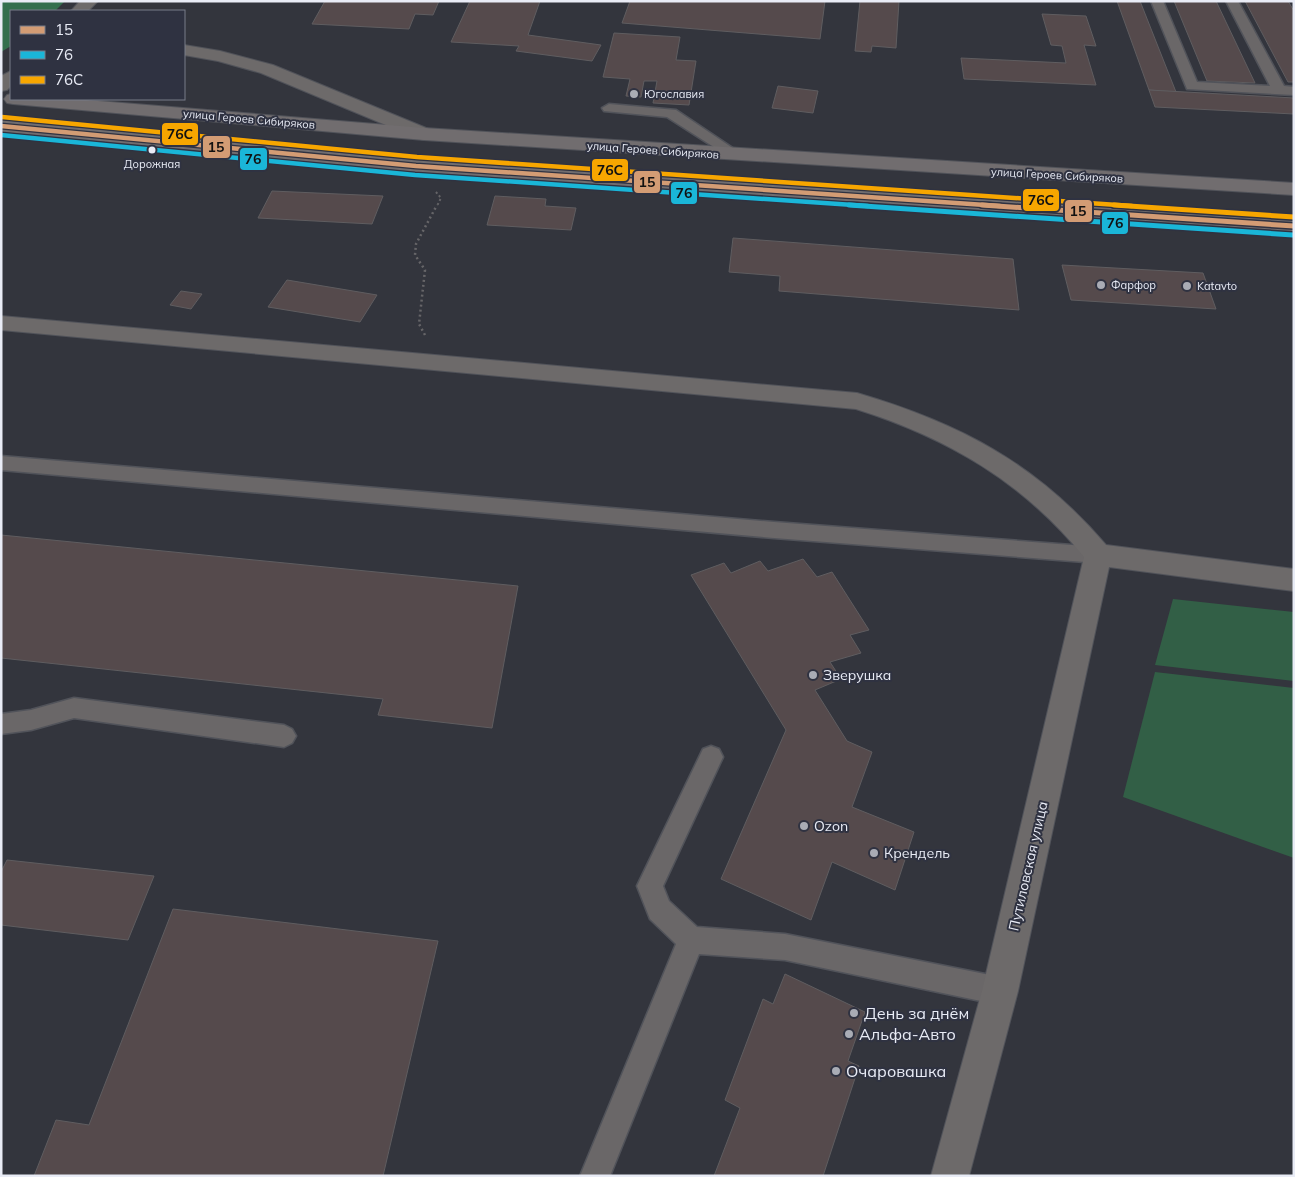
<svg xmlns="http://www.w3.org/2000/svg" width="1295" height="1177" font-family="Mulish,sans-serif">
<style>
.green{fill:#325f46}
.forest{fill:#336f4e}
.building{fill:#554a4c;stroke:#5f5d60}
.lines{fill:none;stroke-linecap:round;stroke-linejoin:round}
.lane-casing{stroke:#51535a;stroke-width:3}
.secondary-casing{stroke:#51535a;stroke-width:2}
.highway-casing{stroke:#51535a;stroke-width:2}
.path-far1{stroke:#666568;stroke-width:2;stroke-dasharray:2 2.5;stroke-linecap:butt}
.path{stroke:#666568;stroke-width:2.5;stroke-dasharray:2 3;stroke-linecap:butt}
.lane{fill:#6a6768;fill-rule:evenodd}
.secondary{fill:#6d6a6a;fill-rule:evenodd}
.highway{fill:#716d6f;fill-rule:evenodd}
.bus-1-far1-casing{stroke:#2f3241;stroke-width:7}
.bus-1-casing{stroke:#2f3241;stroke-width:8}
.bus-2-far1-casing{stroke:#2f3241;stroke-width:7}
.bus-2-casing{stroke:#2f3241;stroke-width:8}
.bus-3-far1-casing{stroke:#2f3241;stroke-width:7}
.bus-3-casing{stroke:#2f3241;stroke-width:8}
.bus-1-far1{stroke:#d39c74;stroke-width:4.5}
.bus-1{stroke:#d39c74;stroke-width:5}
.bus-2-far1{stroke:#1ab6d8;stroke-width:4.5}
.bus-2{stroke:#1ab6d8;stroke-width:5}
.bus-3-far1{stroke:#f7a600;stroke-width:4.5}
.bus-3{stroke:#f7a600;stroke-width:5}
.poi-dot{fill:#a9acb5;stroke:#2f3241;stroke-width:2}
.bus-dot{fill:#e9ecf6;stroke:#2f3241;stroke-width:2}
.labels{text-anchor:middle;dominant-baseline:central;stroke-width:4;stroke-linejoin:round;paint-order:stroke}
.far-poi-label{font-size:11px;fill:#e9ecf6;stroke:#2f3241;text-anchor:start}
.far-street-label{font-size:11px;fill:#e9ecf6;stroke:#2f3241}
.far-bus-label{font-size:11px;fill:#e9ecf6;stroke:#2f3241}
.poi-label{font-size:14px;fill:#e9ecf6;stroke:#2f3241;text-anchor:start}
.street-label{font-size:14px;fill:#e9ecf6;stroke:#2f3241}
.near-poi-label{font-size:16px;fill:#e9ecf6;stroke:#2f3241;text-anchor:start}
.line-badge{stroke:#2f3241;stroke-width:2}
.pale-badge-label{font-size:14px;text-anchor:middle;font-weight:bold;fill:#111}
</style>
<rect width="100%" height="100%" fill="#33353d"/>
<!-- green -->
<g class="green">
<polygon points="1173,599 1294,612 1294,681 1155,665"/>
<polygon points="1155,672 1294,688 1294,858 1123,797"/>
</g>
<!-- forest -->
<polygon class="forest" points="1,1 65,1 55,11 11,11 11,46 1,52"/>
<!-- building -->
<g class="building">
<polygon points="325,1 439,1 433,15 415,14 409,29 312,24"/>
<polygon points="470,1 540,1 528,35 601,45 592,61 516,51 519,46 451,42"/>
<polygon points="630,1 825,1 820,39 622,23"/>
<polygon points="860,1 899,1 896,48 872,46 871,52 855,51"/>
<polygon points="1117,1 1140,1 1176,92 1149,90"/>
<polygon points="1174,1 1216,1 1255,83 1207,81"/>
<polygon points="1245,1 1288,1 1294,11 1294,82 1288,82"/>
<polygon points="1042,14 1086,16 1096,46 1084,45 1096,85 964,79 961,58 1066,63 1062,46 1051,45"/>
<polygon points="614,33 680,37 676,60 696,61 689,105 653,103 657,81 644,81 641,97 626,96 630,79 603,77"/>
<polygon points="778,86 818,91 813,113 772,108"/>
<polygon points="1149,90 1294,98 1294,114 1155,107"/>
<polygon points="272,191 383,196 372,224 258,218"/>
<polygon points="495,196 546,199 545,206 576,208 571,230 487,225"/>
<polygon points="733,238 1013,259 1019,310 779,291 780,276 729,272"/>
<polygon points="1062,265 1203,273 1216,309 1071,300"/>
<polygon points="287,280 377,295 360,322 268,307"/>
<polygon points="181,291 202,294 191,309 170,305"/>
<polygon points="1,535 518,586 492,728 378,715 383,699 1,658"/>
<polygon points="803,559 817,577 832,572 869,630 850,635 861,653 830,662 841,679 815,690 847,741 872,752 852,807 914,832 895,890 832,862 811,920 721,879 786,730 691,575 724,563 731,573 760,561 768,571"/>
<polygon points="7,860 154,876 128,940 1,925 1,872"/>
<polygon points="173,909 438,941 383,1176 34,1176 56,1120 89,1125"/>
<polygon points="785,974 865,1012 848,1061 859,1066 823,1176 714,1176 740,1108 725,1100 763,999 773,1004"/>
</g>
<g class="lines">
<defs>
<g id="lane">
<polygon points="1151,1 1163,1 1197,82 1270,86 1226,1 1238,1 1284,86 1294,87 1294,95 1187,89"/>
<polygon points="609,104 676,110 743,155 741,158 731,158 667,117 604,111 602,108"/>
<polygon points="1,456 774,522 1098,547 1105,549 1108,555 1105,561 1098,563 774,538 1,470"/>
<polygon points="74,698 284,725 292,729 296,736 292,743 284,747 74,718 31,730 1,734 1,714 31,710"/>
<polygon points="711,746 719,749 723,757 663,886 669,901 697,927 785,934 1000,977 1010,981 1014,991 1010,1001 1000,1005 785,960 699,954 610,1176 580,1176 676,944 650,919 637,886 703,749"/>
</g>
<g id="secondary">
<polygon points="80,1 98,1 88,11 71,11"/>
<polygon points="184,45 220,51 273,65 431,130 433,134 431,138 424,140 417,138 261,73 218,61 184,55"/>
<polygon points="11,71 11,86 7,90 1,91 1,76"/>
<path d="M1,316l856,77c102,30 179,70 249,152l188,24v22l-185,-24 -91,424 -49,185h-38l51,-185 102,-434c-61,-75 -136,-119 -228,-148l-855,-79z"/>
</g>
<g id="highway">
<polygon points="11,94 11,99 74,99 424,128 1294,183 1294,195 424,140 13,104 7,103 4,99 7,95"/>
<polygon points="1,120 416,160 1294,220 1294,232 416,172 1,132"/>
</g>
</defs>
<!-- lane casing -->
<use href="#lane" class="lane-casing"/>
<!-- secondary casing -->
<use href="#secondary" class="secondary-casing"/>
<!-- highway casing -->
<use href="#highway" class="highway-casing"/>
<!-- path-far1 -->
<polyline class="path-far1" points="436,192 441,198 437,206"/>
<!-- path -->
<polyline class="path" points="425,335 419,324 425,270 415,255 416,244 437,205"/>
<!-- lane -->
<use href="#lane" class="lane"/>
<!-- secondary -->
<use href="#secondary" class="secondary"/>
<!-- highway -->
<use href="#highway" class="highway"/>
<defs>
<polyline id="bus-1-far1" points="1,126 416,166 1000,206"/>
<polyline id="bus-1" points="982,205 1294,226"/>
<polyline id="bus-2-far1" points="1,135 415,175 868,206"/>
<polyline id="bus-2" points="849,205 1293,235"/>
<polyline id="bus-3-far1" points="2,117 417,157 1132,206"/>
<polyline id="bus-3" points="1114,205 1294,217"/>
</defs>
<!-- bus-1-far1 casing -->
<use href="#bus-1-far1" class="bus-1-far1-casing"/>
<!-- bus-1 casing -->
<use href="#bus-1" class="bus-1-casing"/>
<!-- bus-2-far1 casing -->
<use href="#bus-2-far1" class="bus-2-far1-casing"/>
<!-- bus-2 casing -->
<use href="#bus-2" class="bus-2-casing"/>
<!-- bus-3-far1 casing -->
<use href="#bus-3-far1" class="bus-3-far1-casing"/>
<!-- bus-3 casing -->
<use href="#bus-3" class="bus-3-casing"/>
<!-- bus-1-far1 -->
<use href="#bus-1-far1" class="bus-1-far1"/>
<!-- bus-1 -->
<use href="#bus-1" class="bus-1"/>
<!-- bus-2-far1 -->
<use href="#bus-2-far1" class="bus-2-far1"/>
<!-- bus-2 -->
<use href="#bus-2" class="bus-2"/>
<!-- bus-3-far1 -->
<use href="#bus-3-far1" class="bus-3-far1"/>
<!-- bus-3 -->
<use href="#bus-3" class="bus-3"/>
</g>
<!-- markers -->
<g class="poi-dot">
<circle cx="634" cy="94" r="5"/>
<circle cx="1101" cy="285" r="5"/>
<circle cx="1187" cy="286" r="5"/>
<circle cx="813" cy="675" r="5"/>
<circle cx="804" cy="826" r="5"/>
<circle cx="874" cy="853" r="5"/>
<circle cx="854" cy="1013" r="5"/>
<circle cx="849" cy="1034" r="5"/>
<circle cx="836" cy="1071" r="5"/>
</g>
<circle class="bus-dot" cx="152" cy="150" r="4.5"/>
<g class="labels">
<!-- far-poi labels -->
<g class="far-poi-label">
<text x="644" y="94">Югославия</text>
<text x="1111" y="285">Фарфор</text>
<text x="1197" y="286">Katavto</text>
</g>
<!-- far-street labels -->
<g class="far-street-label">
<text transform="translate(249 119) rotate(5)">улица Героев Сибиряков</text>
<text transform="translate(653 150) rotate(4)">улица Героев Сибиряков</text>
<text transform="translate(1057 175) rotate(3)">улица Героев Сибиряков</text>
</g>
<!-- far-bus labels -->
<g class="far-bus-label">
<text x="152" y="164">Дорожная</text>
</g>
<!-- poi labels -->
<g class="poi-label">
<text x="823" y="675">Зверушка</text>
<text x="814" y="826">Ozon</text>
<text x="884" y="853">Крендель</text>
</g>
<!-- street labels -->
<g class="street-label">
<text transform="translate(1028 866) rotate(-77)">Путиловская улица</text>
</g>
<!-- near-poi labels -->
<g class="near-poi-label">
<text x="864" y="1013">День за днём</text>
<text x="859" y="1034">Альфа-Авто</text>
<text x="846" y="1071">Очаровашка</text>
</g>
</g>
<g class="line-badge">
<rect x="161" y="122" width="38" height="24" rx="5" fill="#f7a600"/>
<rect x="202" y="135" width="29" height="24" rx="5" fill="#d39c74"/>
<rect x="239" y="147" width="29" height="24" rx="5" fill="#1ab6d8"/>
<rect x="591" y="158" width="38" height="24" rx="5" fill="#f7a600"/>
<rect x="633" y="170" width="28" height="24" rx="5" fill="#d39c74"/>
<rect x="670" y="181" width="28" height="24" rx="5" fill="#1ab6d8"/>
<rect x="1022" y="188" width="38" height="24" rx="5" fill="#f7a600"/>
<rect x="1064" y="199" width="29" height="24" rx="5" fill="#d39c74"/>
<rect x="1101" y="211" width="28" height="24" rx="5" fill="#1ab6d8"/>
</g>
<g class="pale-badge-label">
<text x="180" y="139">76С</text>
<text x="216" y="152">15</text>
<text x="253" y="164">76</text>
<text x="610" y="175">76С</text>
<text x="647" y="187">15</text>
<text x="684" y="198">76</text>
<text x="1041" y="205">76С</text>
<text x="1078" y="216">15</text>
<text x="1115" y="228">76</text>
</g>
<!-- border -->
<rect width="1295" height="1177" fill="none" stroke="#e9ecf6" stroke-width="5"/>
<!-- legend -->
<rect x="10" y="10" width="175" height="90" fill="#2f3241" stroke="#797c89"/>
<rect x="20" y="26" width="25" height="8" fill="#d39c74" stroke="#797c89"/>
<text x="55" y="35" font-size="15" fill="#e9ecf6">15</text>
<rect x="20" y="51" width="25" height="8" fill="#1ab6d8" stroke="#797c89"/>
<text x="55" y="60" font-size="15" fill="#e9ecf6">76</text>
<rect x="20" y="76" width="25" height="8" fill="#f7a600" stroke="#797c89"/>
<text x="55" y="85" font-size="15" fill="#e9ecf6">76С</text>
</svg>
